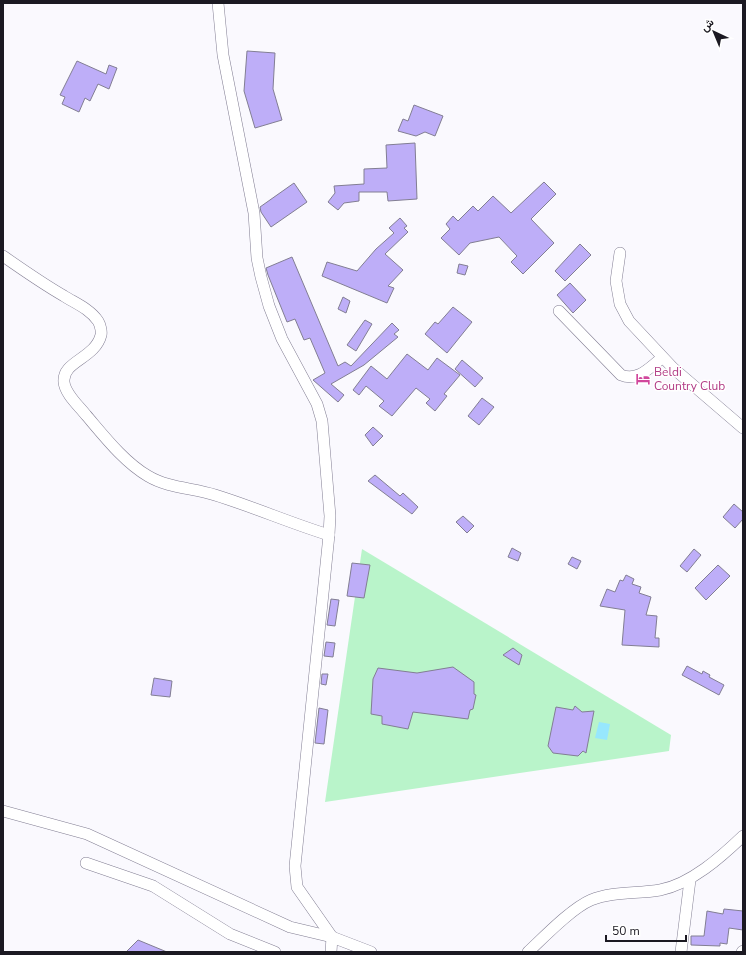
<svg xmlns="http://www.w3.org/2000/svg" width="746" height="955" font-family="'Nunito Sans',Vazirmatn,sans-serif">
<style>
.green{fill:#b9f4ca}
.water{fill:#97e7fd}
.building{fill:#beaef8;stroke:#827e93}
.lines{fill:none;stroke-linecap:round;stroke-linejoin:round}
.minor-casing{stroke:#827e93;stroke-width:12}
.minor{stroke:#fff;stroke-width:11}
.labels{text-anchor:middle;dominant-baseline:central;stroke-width:3;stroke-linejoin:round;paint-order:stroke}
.hotel-label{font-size:12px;fill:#b23c85;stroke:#fff;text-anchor:start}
</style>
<rect width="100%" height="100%" fill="#faf9fe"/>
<!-- green -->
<polygon class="green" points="362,549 671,735 669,751 325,802"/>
<!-- water -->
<polygon class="water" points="599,722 610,724 607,740 595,738"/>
<!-- building -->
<g class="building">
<polygon points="247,51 275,53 273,89 282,120 255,128 244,91"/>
<polygon points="77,61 106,74 109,65 117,68 109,89 98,84 90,101 85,98 79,112 62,104 65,97 60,95"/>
<polygon points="414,105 443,116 435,136 425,132 416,136 398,131 403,119 408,121"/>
<polygon points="415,143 417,199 388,201 387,192 359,192 359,201 344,203 338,210 328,202 335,193 334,186 364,184 364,169 387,168 386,145"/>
<polygon points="544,182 556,194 531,219 554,243 523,274 511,262 517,256 499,237 470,243 459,255 441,238 450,229 446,224 453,216 458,221 473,206 478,211 493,196 511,213"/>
<polygon points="294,183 307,202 271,227 261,212 260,207"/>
<polygon points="400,218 407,226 404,228 408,232 385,254 403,270 388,286 394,288 387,303 322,276 327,262 357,271 376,249 394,233 389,228"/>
<polygon points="580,244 591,255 565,281 555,271"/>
<polygon points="292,257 338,366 345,362 351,366 392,323 399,330 394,334 398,337 364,365 331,384 344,395 338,402 313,380 325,373 310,338 304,340 295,319 287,322 268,275 266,268"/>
<polygon points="459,264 468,266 465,275 457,273"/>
<polygon points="570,283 586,300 573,313 557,295"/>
<polygon points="343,297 350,301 346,313 338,309"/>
<polygon points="453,307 472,322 447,353 425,334 435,322 438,324"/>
<polygon points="365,320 372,324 356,351 347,345"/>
<polygon points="407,354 428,370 437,358 460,375 444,394 447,396 435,411 426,403 430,399 416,388 392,416 379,406 384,401 366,386 359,395 353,390 371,366 387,379"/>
<polygon points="462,360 483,378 475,387 455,369"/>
<polygon points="482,398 494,407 479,425 468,416"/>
<polygon points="373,427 383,436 373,446 365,435"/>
<polygon points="375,475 400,496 403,493 418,507 412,514 368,481"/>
<polygon points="734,504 743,512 743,519 735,528 723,517"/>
<polygon points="463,516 474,526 467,533 456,522"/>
<polygon points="512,548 521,553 518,561 508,557"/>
<polygon points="694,549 701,555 687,572 680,566"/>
<polygon points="572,557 581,561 577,569 568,564"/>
<polygon points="352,563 370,565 364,598 347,596"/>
<polygon points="718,565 730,576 706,600 695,588"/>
<polygon points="626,575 634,579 632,584 641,587 639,593 651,597 646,615 657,616 655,638 659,638 659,647 622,645 625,610 600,606 607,589 615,592 620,580 623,581"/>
<polygon points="331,599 339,600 335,626 327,625"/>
<polygon points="326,642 335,643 333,657 324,656"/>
<polygon points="513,648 522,655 519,665 503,655"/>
<polygon points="687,666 702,674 703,671 710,675 709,677 724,685 719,695 682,675"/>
<polygon points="453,667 474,682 474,694 476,695 473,709 470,710 468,719 413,712 408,729 382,724 382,716 371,714 373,679 378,668 417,673"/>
<polygon points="322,674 328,674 326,685 321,684"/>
<polygon points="154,678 172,681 170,697 151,695"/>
<polygon points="575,706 582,712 594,711 586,753 583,751 578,756 553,753 548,746 556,707 573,710"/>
<polygon points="319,708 328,710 324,744 315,743"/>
<polygon points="724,909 743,911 743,930 729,928 727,944 720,943 720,946 691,945 691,936 704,936 707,911 723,914"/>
<polygon points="138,940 167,952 126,952"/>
</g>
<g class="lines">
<defs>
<g id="minor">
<polyline points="218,3 223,55 254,213 257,258 261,277 269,306 282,339 317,404 322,421 330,516 329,535 295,866 297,887 332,937 331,952"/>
<polyline points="620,253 616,281 620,304 629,321 673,368 743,428"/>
<path d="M3,256c20,14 40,28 61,40 11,7 26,13 34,25 2,3 4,11 3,14 -6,24 -39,26 -37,47 1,12 15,24 22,33 18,21 38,47 62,61 20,12 45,12 67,19 39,12 75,28 114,40"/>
<path d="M559,311l62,64c17,7 29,-8 41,-17"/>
<polyline points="3,811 87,834 290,927 332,937 371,952"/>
<polyline points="86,863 153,886 230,934 275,952"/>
<path d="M528,952c16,-15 44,-44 63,-52 22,-9 46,-6 69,-10 31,-6 61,-33 83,-54"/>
<polyline points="681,952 690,880"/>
<polyline points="742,952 743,951"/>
</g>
</defs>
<!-- minor casing -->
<use href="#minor" class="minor-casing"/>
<!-- minor -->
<use href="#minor" class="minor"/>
</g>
<!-- icons -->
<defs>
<symbol id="hotel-bare" viewBox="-9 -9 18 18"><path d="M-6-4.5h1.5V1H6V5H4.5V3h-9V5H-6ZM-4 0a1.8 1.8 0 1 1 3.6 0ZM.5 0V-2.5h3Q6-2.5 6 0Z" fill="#d1479c" stroke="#fff" stroke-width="2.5" paint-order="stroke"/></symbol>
</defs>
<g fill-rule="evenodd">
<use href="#hotel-bare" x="633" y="369" width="20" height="20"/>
</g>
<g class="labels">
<!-- hotel labels -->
<g class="hotel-label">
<text x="654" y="372">Beldi<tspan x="654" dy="14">Country Club</tspan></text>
</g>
</g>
<!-- border -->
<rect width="746" height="955" fill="none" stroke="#1b1922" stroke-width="8"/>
<!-- north arrow -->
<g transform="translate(714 32) rotate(316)" stroke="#ffffff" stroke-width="3" paint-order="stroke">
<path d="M0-3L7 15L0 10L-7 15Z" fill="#1b1922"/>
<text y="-6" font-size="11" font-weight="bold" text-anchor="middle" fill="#1b1922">ش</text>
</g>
<!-- scale -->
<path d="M606 935v6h80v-6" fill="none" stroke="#1b1922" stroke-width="2"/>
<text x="612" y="935" font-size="12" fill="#1b1922" stroke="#ffffff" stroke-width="3" paint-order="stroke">50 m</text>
</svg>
